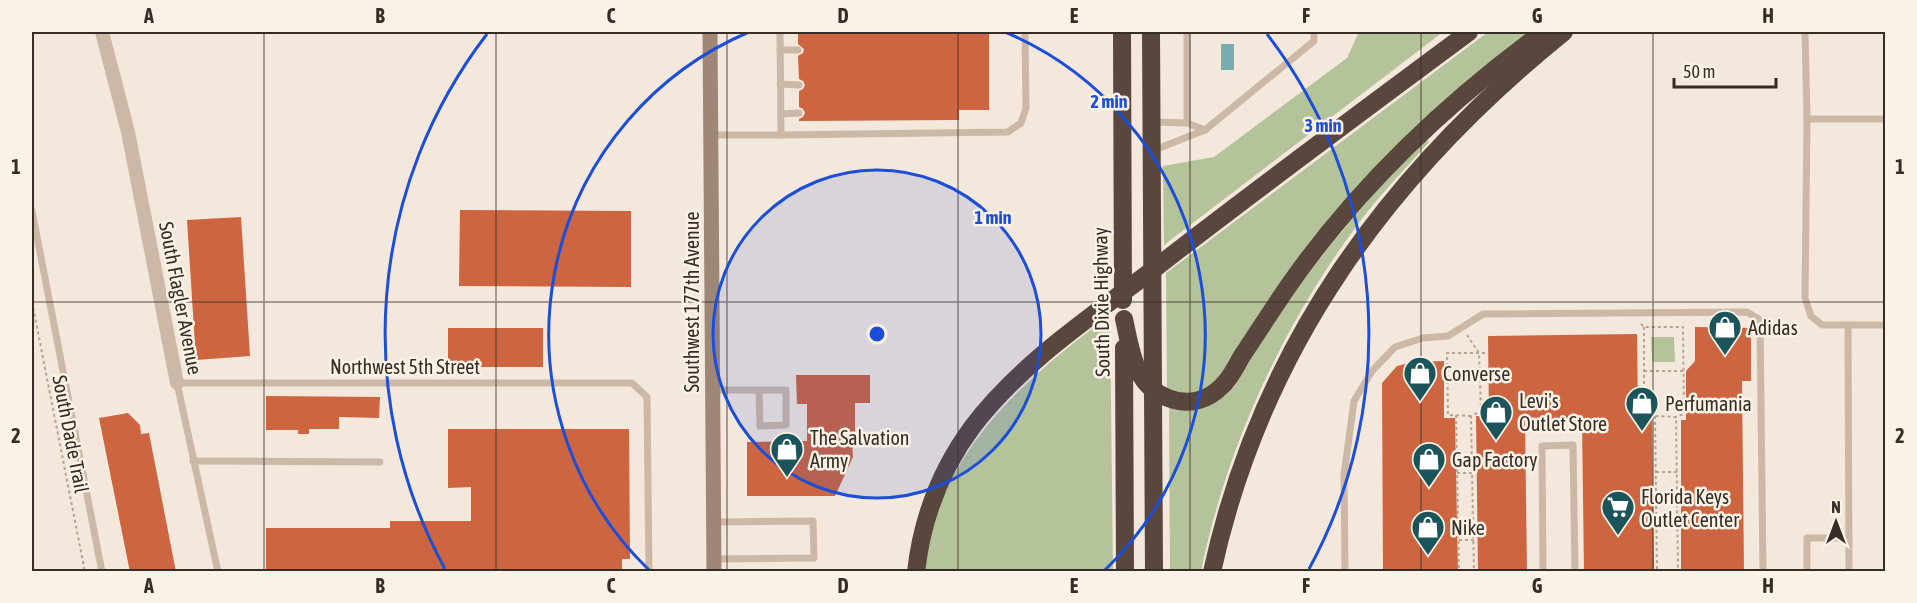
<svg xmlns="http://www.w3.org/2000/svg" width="1917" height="603" font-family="'Asap Condensed',sans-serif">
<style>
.green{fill:#b4c39a}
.water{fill:#78aeb1}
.building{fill:#cc6540}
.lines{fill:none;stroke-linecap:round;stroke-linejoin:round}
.path{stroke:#b8a290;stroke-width:2;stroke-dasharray:3 3;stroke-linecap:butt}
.lane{stroke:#ccb8a6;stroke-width:7}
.street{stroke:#ccb8a6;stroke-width:14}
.secondary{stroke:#9f8777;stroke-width:15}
.highway{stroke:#59473e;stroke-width:18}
.grid{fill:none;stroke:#372d27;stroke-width:1.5;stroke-opacity:0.55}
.ring{fill:none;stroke:#1d4ed8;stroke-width:3}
.labels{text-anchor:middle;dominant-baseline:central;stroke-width:5;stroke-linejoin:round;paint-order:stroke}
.street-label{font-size:20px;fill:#372d27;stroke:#faf2e7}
.poi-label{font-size:20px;fill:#372d27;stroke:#faf2e7;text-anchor:start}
.centre{fill:#1d4ed8;stroke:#faf2e7;stroke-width:3}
.ring-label{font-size:18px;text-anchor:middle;font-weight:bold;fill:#1d4ed8;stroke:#faf2e7;stroke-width:5;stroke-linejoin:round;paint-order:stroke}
.neatline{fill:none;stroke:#372d27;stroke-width:2}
.grid-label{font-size:20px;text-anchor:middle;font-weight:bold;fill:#372d27}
</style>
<rect width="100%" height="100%" fill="#f3e8db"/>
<!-- green -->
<g class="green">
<polygon points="1359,32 1443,32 1164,245 1163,166 1214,157 1347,58"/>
<polygon points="1488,32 1529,32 1405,140 1216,384 1196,394 1167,392 1166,273"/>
<path d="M1424,138l5,4c-25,28 -52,56 -74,86 -74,101 -129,221 -154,343h-31l-1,-165c29,-2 45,3 66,-20 20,-33 39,-66 62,-97 39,-53 82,-102 127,-151z"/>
<path d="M1110,315l3,256 -189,1c2,-17 3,-35 9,-50 32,-92 101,-150 177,-207z"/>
<polygon points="1651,337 1674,337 1675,362 1652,362"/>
</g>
<!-- water -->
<rect class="water" x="1221" y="44" width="13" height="26"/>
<!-- building -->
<g class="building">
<polygon points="798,32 989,32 989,110 959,110 959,120 799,121 799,119 803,117 805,113 803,109 799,107 799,91 803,89 805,85 803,81 799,79 798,56 803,53 804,49 798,44"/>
<polygon points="460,210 631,211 631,287 459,286"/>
<polygon points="241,217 250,356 196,360 187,220"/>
<polygon points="1695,327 1751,328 1751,381 1742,381 1744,572 1681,572 1681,420 1686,420 1686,371 1695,361"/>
<rect x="448" y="328" width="95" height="39"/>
<polygon points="1637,334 1638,415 1652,415 1654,572 1584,572 1582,421 1525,421 1527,572 1478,572 1476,416 1489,416 1488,336"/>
<polygon points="1444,361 1444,418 1455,418 1458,572 1383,572 1382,383 1397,366 1414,362"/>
<polygon points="796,375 870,375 870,403 855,403 855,441 852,441 853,457 835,496 747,496 747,442 807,441 807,404 797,404"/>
<polygon points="266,396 380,397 379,418 339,417 339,429 309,429 309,434 298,434 298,430 266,430"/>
<polygon points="128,413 140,425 141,434 149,433 176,572 130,572 99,418"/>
<polygon points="448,429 629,429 630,559 622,559 622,572 266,572 266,528 390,528 390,521 471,521 471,487 448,488"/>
</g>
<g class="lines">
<!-- path -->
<g class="path">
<polyline points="32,302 85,572"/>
<polyline points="1641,324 1644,327 1683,327 1684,414 1676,417"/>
<polyline points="1644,327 1644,410 1655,416 1676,417 1678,572"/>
<polyline points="1467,335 1479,353 1481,411 1471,416 1474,572"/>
<polyline points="1644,371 1683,371"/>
<polyline points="1456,415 1459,572"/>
<polyline points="1471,416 1448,415 1447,353 1488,353"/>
<polyline points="1655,416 1657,572"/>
<polyline points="1656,472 1677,472"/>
<polyline points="1457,473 1472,473"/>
<polyline points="1657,525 1677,525"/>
<polyline points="1459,540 1474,540"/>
</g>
<!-- lane -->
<g class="lane">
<polyline points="780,32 781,135 1008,132 1021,123 1026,108 1025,32"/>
<polyline points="1805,32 1807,119 1805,298 1811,316 1822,325 1886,325"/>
<polyline points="780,50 798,50"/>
<polyline points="780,84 799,85"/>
<polyline points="781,114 799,113"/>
<polyline points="1807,119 1886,119"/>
<polyline points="1152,122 1187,123 1205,130"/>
<polyline points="1187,123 1187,32"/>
<polyline points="712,135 781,135"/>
<polyline points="1152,151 1205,130 1314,41 1314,32"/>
<polyline points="32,211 102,572"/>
<polyline points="1848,325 1849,572"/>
<path d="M712,390c25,0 49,0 74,0v35l-26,1 -1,-36"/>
<polyline points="193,461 380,462"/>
<polyline points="714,559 814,558 813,521 714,522"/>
<polyline points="218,572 177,383 632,383 647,397 649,572"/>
<polyline points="1345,572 1344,475 1354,401 1372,371 1395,347 1423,338 1448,336 1483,314 1747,312 1760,320 1763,572"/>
<polyline points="1543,572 1542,446 1573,445 1575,572"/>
<polyline points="1807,572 1807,538 1849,538"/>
</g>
<!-- street -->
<polyline class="street" points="102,32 128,132 177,383"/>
<!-- secondary -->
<polyline class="secondary" points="710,32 714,572"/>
<!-- highway -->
<g class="highway">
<polyline points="1122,32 1123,300"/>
<polyline points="1151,32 1154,572"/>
<path d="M1124,319c7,31 10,67 44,79 10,4 21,5 31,2 8,-2 17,-8 23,-14 9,-8 14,-20 20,-30 15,-23 30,-46 45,-68 70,-101 158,-184 256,-256"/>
<polyline points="1124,348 1125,572"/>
<path d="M916,572c6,-54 25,-103 57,-146 49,-64 118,-109 181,-157 104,-81 210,-159 315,-237"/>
<path d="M1212,572c49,-225 176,-398 352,-540"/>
</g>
</g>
<!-- grid -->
<path class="grid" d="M264,32v540M496,32v540M727,32v540M958,32v540M1190,32v540M1421,32v540M1653,32v540M32,302h1854"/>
<!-- distance rings -->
<circle cx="877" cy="334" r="164" fill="#1d4ed8" fill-opacity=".12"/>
<g class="ring">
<circle cx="877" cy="334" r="164"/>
<path d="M649 570A328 328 0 0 1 749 32M1005 32A328 328 0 0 1 1105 570"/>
<path d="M445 569A492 492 0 0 1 487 34M1267 34A492 492 0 0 1 1309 569"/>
</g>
<!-- icons -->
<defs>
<symbol id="shop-pin" viewBox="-11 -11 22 30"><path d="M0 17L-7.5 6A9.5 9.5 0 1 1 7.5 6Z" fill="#1b555b" stroke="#faf2e7"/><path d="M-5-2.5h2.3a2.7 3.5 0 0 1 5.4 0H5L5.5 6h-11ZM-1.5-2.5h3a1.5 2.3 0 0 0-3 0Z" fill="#fff"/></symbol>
<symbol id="supermarket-pin" viewBox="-11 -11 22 30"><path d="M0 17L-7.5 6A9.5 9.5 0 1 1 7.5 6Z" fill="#1b555b" stroke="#faf2e7"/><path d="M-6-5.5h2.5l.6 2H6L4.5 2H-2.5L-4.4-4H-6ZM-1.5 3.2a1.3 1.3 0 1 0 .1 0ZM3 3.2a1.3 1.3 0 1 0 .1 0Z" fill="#fff"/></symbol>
</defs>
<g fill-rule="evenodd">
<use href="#shop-pin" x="1706" y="308" width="38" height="52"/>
<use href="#shop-pin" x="1401" y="354" width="38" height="52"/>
<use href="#shop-pin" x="1623" y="384" width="38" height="52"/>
<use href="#shop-pin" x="1477" y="393" width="38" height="52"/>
<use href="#shop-pin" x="768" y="430" width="38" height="52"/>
<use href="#shop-pin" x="1410" y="440" width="38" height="52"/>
<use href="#supermarket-pin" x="1599" y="488" width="38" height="52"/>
<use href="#shop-pin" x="1409" y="508" width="38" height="52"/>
</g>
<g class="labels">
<!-- street labels -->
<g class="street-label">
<text transform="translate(181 298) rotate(79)">South Flagler Avenue</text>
<text transform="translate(691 302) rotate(-90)">Southwest 177th Avenue</text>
<text transform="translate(1101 302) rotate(-91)">South Dixie Highway</text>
<text x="405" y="366">Northwest 5th Street</text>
<text transform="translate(71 434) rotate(79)">South Dade Trail</text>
</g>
<!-- poi labels -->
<g class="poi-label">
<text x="1748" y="327">Adidas</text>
<text x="1443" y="373">Converse</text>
<text x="1519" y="400">Levi's<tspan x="1519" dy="23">Outlet Store</tspan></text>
<text x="1665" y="403">Perfumania</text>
<text x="810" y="437">The Salvation<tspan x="810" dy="23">Army</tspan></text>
<text x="1452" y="459">Gap Factory</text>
<text x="1641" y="496">Florida Keys<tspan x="1641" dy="23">Outlet Center</tspan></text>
<text x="1451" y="527">Nike</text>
</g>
</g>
<circle cx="877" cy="334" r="9" class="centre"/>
<g class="ring-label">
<text x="1109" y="108">2 min</text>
<text x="1323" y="132">3 min</text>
<text x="993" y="224">1 min</text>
</g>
<!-- border -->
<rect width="1917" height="603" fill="none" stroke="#faf2e7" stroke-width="66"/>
<!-- north arrow -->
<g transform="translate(1836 522)" stroke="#faf2e7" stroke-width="4.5" paint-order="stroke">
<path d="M0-4.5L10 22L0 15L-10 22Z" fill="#372d27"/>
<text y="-9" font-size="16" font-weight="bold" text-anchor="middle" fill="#372d27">N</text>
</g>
<!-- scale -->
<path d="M1674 78v9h102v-9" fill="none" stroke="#372d27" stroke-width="3"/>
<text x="1683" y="78" font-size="18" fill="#372d27" stroke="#faf2e7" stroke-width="4.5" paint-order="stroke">50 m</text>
<rect x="33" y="33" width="1851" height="537" class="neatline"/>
<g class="grid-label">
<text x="149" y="23">A</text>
<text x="380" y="23">B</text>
<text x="611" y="23">C</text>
<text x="843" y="23">D</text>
<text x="1074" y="23">E</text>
<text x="1306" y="23">F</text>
<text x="1537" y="23">G</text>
<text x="1768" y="23">H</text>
<text x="16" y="174">1</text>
<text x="1900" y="174">1</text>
<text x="16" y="443">2</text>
<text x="1900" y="443">2</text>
<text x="149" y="593">A</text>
<text x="380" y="593">B</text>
<text x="611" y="593">C</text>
<text x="843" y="593">D</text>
<text x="1074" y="593">E</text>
<text x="1306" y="593">F</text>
<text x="1537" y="593">G</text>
<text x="1768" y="593">H</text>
</g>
</svg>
